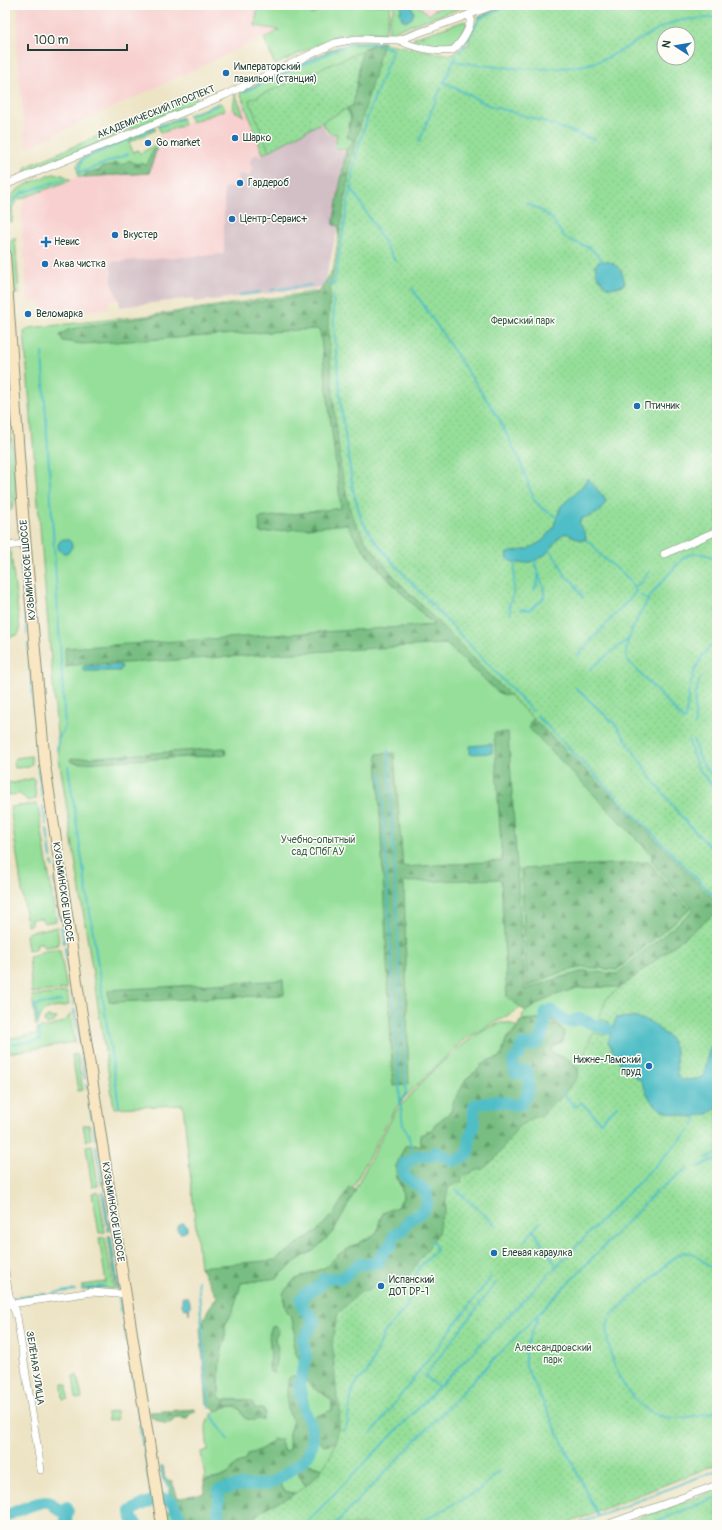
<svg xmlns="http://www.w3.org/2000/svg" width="722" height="1530" font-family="Pangolin,sans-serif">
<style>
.built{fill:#f7d0cf}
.industrial{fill:#d2bec5}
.green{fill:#95df9a;stroke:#5a8e67}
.forest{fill:url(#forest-firs);stroke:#4c7e5b;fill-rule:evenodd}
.park{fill:url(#park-dots);stroke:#5a8e67;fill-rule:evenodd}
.water{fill:#50bec6;stroke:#387e7d}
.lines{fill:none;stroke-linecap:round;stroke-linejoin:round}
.stream{stroke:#50bec6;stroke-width:2}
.river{stroke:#50bec6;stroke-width:12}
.minor-casing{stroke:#86907c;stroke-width:8}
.secondary-casing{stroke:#86907c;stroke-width:12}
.minor{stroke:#fff;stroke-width:7}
.secondary{stroke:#f9e7c3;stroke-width:10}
.poi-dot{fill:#1f6fb2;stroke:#fdfcf7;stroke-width:1.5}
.labels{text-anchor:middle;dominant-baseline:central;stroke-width:3;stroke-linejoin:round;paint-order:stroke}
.poi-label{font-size:10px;fill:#1f3d34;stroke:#fdfcf7;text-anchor:start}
.street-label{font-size:10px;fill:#1f3d34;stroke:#fdfcf7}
.park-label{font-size:10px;fill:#375d48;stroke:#fdfcf7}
</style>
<defs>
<pattern id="forest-firs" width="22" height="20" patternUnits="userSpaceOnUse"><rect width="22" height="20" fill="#78be82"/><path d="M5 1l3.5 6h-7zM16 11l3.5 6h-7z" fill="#629c6b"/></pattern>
<pattern id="park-dots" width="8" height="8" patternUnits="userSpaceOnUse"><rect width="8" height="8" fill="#95df9a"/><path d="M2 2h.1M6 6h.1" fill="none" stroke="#80c085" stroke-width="1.8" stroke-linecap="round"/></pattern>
</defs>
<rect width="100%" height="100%" fill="#fdfcf7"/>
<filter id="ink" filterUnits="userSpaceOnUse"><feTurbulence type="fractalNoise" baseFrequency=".025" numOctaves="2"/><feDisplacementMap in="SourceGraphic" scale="8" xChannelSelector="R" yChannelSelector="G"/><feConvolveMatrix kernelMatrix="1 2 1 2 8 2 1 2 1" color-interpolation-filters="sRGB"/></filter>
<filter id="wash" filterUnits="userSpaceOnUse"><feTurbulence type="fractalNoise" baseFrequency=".012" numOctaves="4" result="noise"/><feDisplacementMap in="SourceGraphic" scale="16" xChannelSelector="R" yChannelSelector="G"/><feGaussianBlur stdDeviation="0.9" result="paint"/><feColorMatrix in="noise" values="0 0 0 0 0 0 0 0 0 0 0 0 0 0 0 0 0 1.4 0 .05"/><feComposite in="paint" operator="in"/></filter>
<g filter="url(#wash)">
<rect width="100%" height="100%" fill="#ede4c5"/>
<!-- built -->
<g class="built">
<polygon points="18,5 362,5 311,15 26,148 17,54"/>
<polygon points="414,5 455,5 430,16"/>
<polygon points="362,51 323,122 269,151 252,165 250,177 236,187 224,188 224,254 112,286 119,300 109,301 108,309 42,315 40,302 28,303 21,212 24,197 78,177 103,176 156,150 161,133 225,110"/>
</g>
<!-- industrial -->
<polygon class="industrial" points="322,122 327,134 336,135 334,149 345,151 333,225 338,226 324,287 194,302 193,298 120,307 119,300 112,286 111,262 224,254 224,188 236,187 239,174 250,176 252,166 250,165 251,158 258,154 259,157"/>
<!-- green -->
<g class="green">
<polygon points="258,5 312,5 311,15 330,5 391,5 385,33 360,32 338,35 275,65 264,38 280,30 255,26"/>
<path d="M395,5h7l-2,7 2,7 7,1c6,-4 4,-9 2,-15h6l13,10 4,-5 19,-5h25l-11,1 -79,27 2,-15z"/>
<polygon points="472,9 398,37 392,37 392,35"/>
<polygon points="465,21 467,25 456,40 449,46 417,43 414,41 414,38"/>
<polygon points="355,42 383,42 372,45 364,48 353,105 347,109 351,118 347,137 354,140 348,150 335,148 337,134 329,133 322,122 263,154 240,92 332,49"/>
<polygon points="235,94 236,95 244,116 233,110"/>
<polygon points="193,95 197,97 196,101 194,103 26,173 24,172 26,167"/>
<polygon points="219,103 223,105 225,110 191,122 188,115"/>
<polygon points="182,117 184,125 161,133 158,126"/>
<polygon points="154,127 156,130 129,142 133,152 138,150 140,154 159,142 149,173 78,177 77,165 82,158"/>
<path d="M53,174l10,1 8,5 -54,20 -5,8v15l-4,-3c-8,-30 23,-38 45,-46z"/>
<polygon points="13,238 15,238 19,294 15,293 13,289 10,244"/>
<path d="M313,292l17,1 -2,35 5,68 8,72 10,46 16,29 29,36 135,138 91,88 95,98v57l-6,5 1,9 5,1v54c-6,5 -18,10 -16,19l8,2 -5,26c-7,4 -18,6 -26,2l-2,-28 -2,-7 -6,-7 -23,-16 -13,-3 -16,1 1,-3 -5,-2 -11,32 5,2 2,-5 15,26 18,13 10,20 9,8 10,5 21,3 17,-3 9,-6v20l-13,2 4,7 9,2 -39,21 -37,28 -302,311 -26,26 -33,-6 -11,1 -6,-6c6,-13 23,-3 32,1 7,-3 11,-6 14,-13 -5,-9 -15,-8 -24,-11l-5,-7 1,-3 19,-16 -1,10 6,10 21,3 7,4 319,-327c10,-8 38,-17 42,-24l-1,-5 -5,-2 -28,-6 -20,-12 -18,-5 -12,-1 -9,4 -19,-17 -10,-1 -6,-5 13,-15c-4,-24 -25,-16 -28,-27l12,-8c3,-11 -4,-18 -13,-23l-27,2 -1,-5 4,-4 -5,-3 -59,33 -58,57 -12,16 -55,103 -24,27 -35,19 -78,4 -17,-162 -69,3 -55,-350 -35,-426 5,-4 116,-12z"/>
<polygon points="5,354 16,497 11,511 5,415"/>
<polygon points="7,549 10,550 11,553 20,630 18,635 5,637 5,550"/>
<polygon points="31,756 32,764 29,767 15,768 14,761 16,758"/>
<polygon points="34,778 36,799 28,801 20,794 8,795 7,782 14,783"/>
<polygon points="36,804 38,806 56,921 44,923 41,918 31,919 31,925 27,926 10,807"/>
<polygon points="57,927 59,943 58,945 44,947 42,943 37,943 36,949 28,950 26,936 29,932"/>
<polygon points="56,949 60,950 67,989 32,993 29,957 34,956 43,951"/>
<path d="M67,992l2,13c-15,4 -29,1 -31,20l-2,1 -4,-30z"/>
<path d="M71,1014l4,28 -66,11 -4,-14 32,-5v-5c12,-3 26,-3 34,-15z"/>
<polygon points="48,1017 57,1018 54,1022 46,1024 44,1020"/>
<path d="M500,1023h9l8,4 -11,13 -4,15 -5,4 -8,1 -7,4 -4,6 -11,8 -14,25 -2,9 -16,12 -3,6 -6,1 -5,17 -25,18 1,13 5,10 1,9 -6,9 -14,7 -3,6 -2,10 -4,5 -25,14 -14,9 -9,9 -32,13 -11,17 3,12 6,10 9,43 -3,15 -6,-1 1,45 -4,12 1,16 -4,2 -16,-8 -13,9 -10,2 -2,6 -11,6c-4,12 -19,12 -30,15l1,-4 -4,-25 7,-2c-1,-5 -3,-24 -1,-28 4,-11 18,-16 28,-16l6,4 3,8 9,2 11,-10 -9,-2 -10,-8h-23l-3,-5v-24l2,-19 4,-12v-15l8,-14 8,-28 36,-5 19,-17 18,-11 19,-18 61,-118c28,-33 66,-76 106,-91z"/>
<polygon points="77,1054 83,1090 78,1091 72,1055"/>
<polygon points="83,1125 89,1125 91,1139 86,1141"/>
<polygon points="92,1145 98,1186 92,1187 86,1146"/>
<polygon points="99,1192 105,1232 99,1233 92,1193"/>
<polygon points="104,1192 110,1231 108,1231 102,1193"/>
<polygon points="108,1236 111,1236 119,1289 116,1289"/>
<polygon points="105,1237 114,1289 102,1288 82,1290 82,1285 106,1282 99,1238"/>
<path d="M303,1372l2,7 27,22v9l-10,5 -5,15 1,10 10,5 12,-4 -9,29 -27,-7c26,-26 -8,-60 -1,-91z"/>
<polygon points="77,1375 82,1398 76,1399 73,1376"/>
<polygon points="62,1384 67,1384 68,1399 63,1400"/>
<polygon points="116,1411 117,1420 108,1421 107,1413"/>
<polygon points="139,1424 141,1425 144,1444 142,1446"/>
<polygon points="220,1495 226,1525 219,1525"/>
<polygon points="174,1511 182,1525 169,1525 167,1512"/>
</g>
<!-- forest -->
<g class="forest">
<path d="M383,42l334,492v378l-96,75 -44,1 -27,9 -24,14 -19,-14 -6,-118 -97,3 5,202 -16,2 -16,-332 17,-1 9,114 99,-6 -8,-128 14,-1 17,258 34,-12 26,-7 32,3 77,-64 -42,-48v-7l-123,-127 1,-6 3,-3 -24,-25 -2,2 -8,-3 -53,-49 -321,19 -43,1 -16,3 -1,-19 369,-23c-31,-31 -66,-62 -87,-101l-87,9 -1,-15 82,-10 -21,-177 -3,-2 -235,15 -19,-3 -3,-6 8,-5 16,-4 232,-32 4,-3 14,-24 5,-32 -1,-1 1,-8 -6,-1 13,-75 8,-10 -7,-3 4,-19 -4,-9 6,-4 9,-54 10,-6z"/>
<polygon points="153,149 156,150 149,173 84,177 86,173 99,171 102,167 110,166 114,163 123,165 129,160 136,164 141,163 147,165"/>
<polygon points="225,748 226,755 80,763 71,762 70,759"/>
<polygon points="648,862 690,909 617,970 584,967 558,973 527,987 521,869"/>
<polygon points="283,980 284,995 117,1002 109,1001 108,990"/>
<path d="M546,1018l9,3 9,11 -1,9 -11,6 -1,5c13,9 24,4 28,24l-13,15 6,5 10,1 19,17 9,-4 12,1 18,5 20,12 33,8v7l-33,16 -8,6 -319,327 -7,-4 -21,-3 -6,-10 1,-10 4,-2 27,7 7,-1 9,-5 21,-26 10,-6 13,-13 12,-19 22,-19 4,-13 18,-13 7,-11 2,-9c-21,-20 -26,22 -33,29 -6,5 -15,2 -22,5l-1,4 4,13 -24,14 -9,20 -11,9 -7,13 -18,-1 -11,4 -6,-5 -5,-20 2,-3 17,-7v-9l-4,-5 -15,-8 -8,-9 -4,-17 -6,-10 -2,-8 2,-10 -3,-15 -6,-10 -3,-16 11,-13 32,-13 13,-13 35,-19 4,-5 2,-10 3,-7 14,-6 6,-9 -1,-9 -6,-16v-7l9,-20 10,-1 6,2 -1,-12 12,-5 3,-6 16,-12 2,-9 14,-25 11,-8 4,-6 7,-4 8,-1 5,-4 4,-15 8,-7 6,-12zM480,1234l39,3 2,2c-3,12 -10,25 -17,34 -3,3 -5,10 -8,13 -12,9 -31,-17 -36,-25l2,-9 7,-2 4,-11z"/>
<path d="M349,1188l7,2 -23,42 -19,18 -18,11 -19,17 -36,5 -8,28 -8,14v15l-4,12 -2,19v24l3,5h23l7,2 3,6 9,2 1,4 -2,5 -10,1 -9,-2 -3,-8 -6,-4h-10l-8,6 -10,-8 -7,-76 9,-20 8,-11c-5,-11 -12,-20 -17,-30l75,-7 42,-29 17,-18z"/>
<polygon points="276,1326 279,1330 275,1339 278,1348 274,1373 270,1372 269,1366 271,1358 269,1334 272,1327"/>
<path d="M292,1376l6,1 2,26 11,30 -1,11 -5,11 -29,23 -13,4 -20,1 -24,5 -5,16 2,21h-29c-9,-7 -8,-21 -19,-27l3,-10 -8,-9 -2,-12 2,-1 2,13 7,3 6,16 27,-5 -1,-12c11,-3 27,-3 30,-15l11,-6 2,-6c10,-2 20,-7 26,-15l8,1 2,10 3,1 3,-2v-16l4,-12c-8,-10 -7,-31 -4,-43z"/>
<polygon points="195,1409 195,1412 190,1414 187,1418 175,1417 172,1422 165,1424 151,1417 150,1412"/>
<path d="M281,1481l-1,3 5,7 12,4 9,30h-80l-6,-30 2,-4c19,-7 40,-3 59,-10z"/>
</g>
<!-- park -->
<g class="park">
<path d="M504,5h213v898l-95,-98 -91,-88 -135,-138 -29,-36 -16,-29 -10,-46 -8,-72 -5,-68 2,-35 22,-137 31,-113 68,12 18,-11v-8l10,-19zM664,34h24v24h-24z"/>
<polygon points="362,51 353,105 269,151 249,100"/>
<path d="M717,912v552l-153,61h-315c16,-22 21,-17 42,-29 27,-16 45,-39 48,-71 0,-9 3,-18 -2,-27l-5,-56 6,-29 22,-21 7,-1 13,-7 29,-9 29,-41 2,-13 5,-10 2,-18 2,-6 12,-5 2,-6 21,-8 12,-10 22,-31 16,-10h7l14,-16 4,-1 20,-24 -1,-7 15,-37 11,4 4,-14 -10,-4 9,-20z"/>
<polygon points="717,1490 717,1525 618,1525"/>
</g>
<!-- water -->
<g class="water">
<polygon points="402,5 411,5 414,13 412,18 407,21 403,20 400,14"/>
<path d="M607,261c10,3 19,13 17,24l-13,3 -5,-1 -9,-12 -2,-9 3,-4z"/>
<path d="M588,478l18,22c-4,13 -12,16 -24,18l-3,6 6,9 1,7h-6l-14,-7c-11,4 -11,13 -19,20 -10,9 -30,15 -41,5l1,-5 21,-4 14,-8 11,-13 8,-22 19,-17z"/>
<circle cx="65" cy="546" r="7"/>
<polygon points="120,665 122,666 120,671 84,671 82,668 84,666"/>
<polygon points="492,744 492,753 470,754 470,746"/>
<polygon points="632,1017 649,1021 671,1039 676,1050 677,1075 682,1080 697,1079 704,1076 709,1050 717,1038 717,1108 708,1114 691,1117 670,1113 660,1109 651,1101 641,1081 623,1068 608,1042 616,1018"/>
<circle cx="182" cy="1228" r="5"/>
<path d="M182,1297h6c4,7 1,10 1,17l-1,-6 -3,1 -3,-4z"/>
</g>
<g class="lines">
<!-- stream -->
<g class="stream">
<polyline points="460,52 480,18 510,5"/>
<path d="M453,61c43,7 104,14 146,0 27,-9 52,-33 79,-40 12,-3 26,-2 39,-4"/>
<polyline points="444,82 488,105 542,121 595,140"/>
<polyline points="444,82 456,56"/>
<polyline points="244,92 346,45 371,43 382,45 393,50 370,109 356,155 334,285"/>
<polyline points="191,115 218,105"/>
<polyline points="159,126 181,119"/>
<polyline points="137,135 154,128"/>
<polyline points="419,142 441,87"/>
<polyline points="128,154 80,173 80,165 83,159 132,138"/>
<polyline points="350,185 395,261"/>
<polyline points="526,203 542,211 552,219 565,238 590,248 603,261"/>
<polyline points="10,211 10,203 22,193 65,179"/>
<polyline points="328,283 334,283"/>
<polyline points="412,288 498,417 520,461 534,500 543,509 557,517"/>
<polyline points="271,290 311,285"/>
<polyline points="239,295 260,292"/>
<polyline points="333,295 334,324 341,406 353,490 361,518 372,537 395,565 532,711"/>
<polyline points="42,353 65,726 58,740 57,750"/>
<polyline points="550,550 562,568 565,576 573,582 583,598"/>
<path d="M717,560c-9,-7 -23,-8 -33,-3 -11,12 -22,24 -32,37 -9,13 -33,54 -24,67l56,59 2,-1c2,-30 6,-59 31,-78"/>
<polyline points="21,563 27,634"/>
<polyline points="634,587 642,582 650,571"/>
<polyline points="534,590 538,581 538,575"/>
<polyline points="641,596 648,600"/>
<polyline points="521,609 529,610 544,598 544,589 534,560"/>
<polyline points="511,613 509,605 513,596 515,562"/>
<polyline points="28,644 37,748"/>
<polyline points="577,656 636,592 629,579 600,555 593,545 586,540"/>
<polyline points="590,669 628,639"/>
<polyline points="576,688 616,725 654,782 685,821 717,854"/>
<polyline points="537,716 717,899"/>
<polyline points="695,725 695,694 700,679"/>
<path d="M689,740c4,24 11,33 28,50"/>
<path d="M694,740c3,17 10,28 23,40"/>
<polyline points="388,750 406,1094 400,1100"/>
<polyline points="37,756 38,761"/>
<polyline points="68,766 119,1106"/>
<polyline points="38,769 42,796"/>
<polyline points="381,773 400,1101 403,1125 408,1134 414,1158"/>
<polyline points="43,806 46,824"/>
<polyline points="47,829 51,857"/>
<polyline points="52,862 53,867"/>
<polyline points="54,880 55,886"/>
<polyline points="56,891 60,919"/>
<polyline points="61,927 64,943"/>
<polyline points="65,948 71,988"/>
<polyline points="72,993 74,1005"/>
<polyline points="74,1010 81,1049"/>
<polyline points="38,1023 35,1005 61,1001"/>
<polyline points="5,1042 12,1044 40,1040 39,1029"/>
<polyline points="81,1054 85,1079"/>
<polyline points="86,1084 87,1088"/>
<polyline points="562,1092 575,1107 581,1102 600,1122 617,1106"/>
<polyline points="88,1095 88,1098"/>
<polyline points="89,1103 92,1119"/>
<polyline points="93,1125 95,1139"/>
<polyline points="694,1125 696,1117"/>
<polyline points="96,1146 102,1185"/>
<polyline points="706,1158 717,1154"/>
<polyline points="698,1167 717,1158"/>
<polyline points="457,1190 496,1226"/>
<polyline points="103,1192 109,1231"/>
<polyline points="533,1230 557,1266"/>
<polyline points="110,1236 118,1290"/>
<polyline points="524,1242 540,1222"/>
<path d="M717,1272l-23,-18 -10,-2 -8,4 -60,55c-4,3 -7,7 -8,12 -4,17 8,51 17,64 9,13 20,24 35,29 18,5 40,0 57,-5"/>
<polyline points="198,1281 209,1408"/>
<polyline points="82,1289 105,1286"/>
<polyline points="53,1293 75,1290"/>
<polyline points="13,1298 46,1294"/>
<polyline points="119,1299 123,1319"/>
<polyline points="538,1317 525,1351 525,1365 598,1516"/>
<polyline points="124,1324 126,1341"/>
<polyline points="128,1347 131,1366"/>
<polyline points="132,1371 135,1392"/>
<polyline points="439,1387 425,1376 496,1283"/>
<polyline points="136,1400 139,1419"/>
<polyline points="211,1414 228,1440"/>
<polyline points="140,1424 143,1445"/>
<polyline points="343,1431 347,1425 352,1391 359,1380 367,1373 385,1332 406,1307 410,1299 415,1276 420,1267 436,1250 435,1245 431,1241"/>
<polyline points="372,1433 491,1277"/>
<polyline points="144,1450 147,1468"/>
<polyline points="161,1467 163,1479 171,1488 167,1499"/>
<polyline points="147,1472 150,1483"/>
<polyline points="150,1489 151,1502"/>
<polyline points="304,1525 690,1130"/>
<polyline points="334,1525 656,1192 688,1168"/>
<polyline points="416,1525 479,1490 499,1471"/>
<polyline points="576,1525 717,1470"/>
<polyline points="647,1525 717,1497"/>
</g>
<!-- river -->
<g class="river">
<path d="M5,1516c8,-3 38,-18 46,-13 3,2 5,6 10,8l6,-4 1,3 -3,15"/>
<path d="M137,1525l-5,-6 -1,-8c10,-6 30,-17 41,-9l12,23"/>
<path d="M218,1525l1,-35 17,-4 31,-2 13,-6 24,-18 4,-5 5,-15 -2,-14 -7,-17 -5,-24 7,-29 -3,-16 11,-19 -11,-13 -2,-9 3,-4 14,-8 6,-8 18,-1 17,-14h10l10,-2 4,-10 9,-8c0,-9 4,-11 11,-14 5,-19 29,-10 23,-39 -10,-8 -26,-12 -22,-27l14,-8h14l3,-4 19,9 11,-5 4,-4v-14l5,-11v-20l2,-3 23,-3 16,4 6,-1c8,-8 10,-22 5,-33l-10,2 -3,-8 1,-6 6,-5 1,-8c4,-3 7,0 12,-1 11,-3 12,-26 13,-33l4,-2 16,11h6l7,-2 28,10"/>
</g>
</g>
</g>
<g filter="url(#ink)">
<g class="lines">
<defs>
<g id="minor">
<path d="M399,40c12,7 40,13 54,10 9,-8 20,-24 17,-36"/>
<polyline points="5,185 225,95 335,43 356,39 399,40 495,5"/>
<polyline points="5,546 26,544"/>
<polyline points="664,554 717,531"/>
<polyline points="5,1271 9,1295 17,1317 41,1470"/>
<polyline points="5,1305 92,1292 117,1294 125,1293"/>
<polyline points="606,1525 717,1485"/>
</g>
<polyline id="secondary" points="5,254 23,513 45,765 78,989 162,1525"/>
</defs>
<!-- minor casing -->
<use href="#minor" class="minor-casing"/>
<!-- secondary casing -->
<use href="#secondary" class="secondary-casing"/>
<!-- minor -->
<use href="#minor" class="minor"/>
<!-- secondary -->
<use href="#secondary" class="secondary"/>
</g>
</g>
<!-- markers -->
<g class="poi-dot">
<circle cx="226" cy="73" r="4"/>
<circle cx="235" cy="138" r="4"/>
<circle cx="148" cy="143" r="4"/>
<circle cx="240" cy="183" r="4"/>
<circle cx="232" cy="219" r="4"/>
<circle cx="115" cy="235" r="4"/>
<path d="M44 236h4v4h4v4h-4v4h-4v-4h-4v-4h4z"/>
<circle cx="45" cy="264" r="4"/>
<circle cx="28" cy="314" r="4"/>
<circle cx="637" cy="406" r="4"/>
<circle cx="649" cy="1066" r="4"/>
<circle cx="494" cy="1253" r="4"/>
<circle cx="381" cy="1286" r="4"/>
</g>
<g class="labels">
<!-- poi labels -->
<g class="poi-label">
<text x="234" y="67">Императорский<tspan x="234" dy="12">павильон (станция)</tspan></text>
<text x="243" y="138">Шарко</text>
<text x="156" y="143">Go market</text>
<text x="248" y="183">Гардероб</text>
<text x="240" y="219">Центр-Сервис+</text>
<text x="123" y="235">Вкустер</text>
<text x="54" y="242">Невис</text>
<text x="53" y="264">Аква чистка</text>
<text x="36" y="314">Веломарка</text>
<text x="645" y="406">Птичник</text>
<text x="641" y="1060" text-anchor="end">Нижне-Ламский<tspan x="641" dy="12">пруд</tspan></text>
<text x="502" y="1253">Елевая караулка</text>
<text x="389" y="1280">Испанский<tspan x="389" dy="12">ДОТ DP-1</tspan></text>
</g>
<!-- street labels -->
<g class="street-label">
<text transform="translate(156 112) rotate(-22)">АКАДЕМИЧЕСКИЙ ПРОСПЕКТ</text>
<text transform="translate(28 570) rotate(-95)">КУЗЬМИНСКОЕ ШОССЕ</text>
<text transform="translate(63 892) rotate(82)">КУЗЬМИНСКОЕ ШОССЕ</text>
<text transform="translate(113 1212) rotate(81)">КУЗЬМИНСКОЕ ШОССЕ</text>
<text transform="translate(35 1368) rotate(81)">ЗЕЛЁНАЯ УЛИЦА</text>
</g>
<!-- park labels -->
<g class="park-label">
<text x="523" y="321">Фермский парк</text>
<text x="318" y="840">Учебно-опытный<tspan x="318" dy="12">сад СПбГАУ</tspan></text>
<text x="553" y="1348">Александровский<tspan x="553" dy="12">парк</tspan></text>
</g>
</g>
<!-- margin -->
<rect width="722" height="1530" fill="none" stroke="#fdfcf7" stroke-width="20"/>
<!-- north arrow -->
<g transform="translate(676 46) rotate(282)"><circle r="19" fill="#fdfcf7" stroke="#a4b0a9"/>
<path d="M0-3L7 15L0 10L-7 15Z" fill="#1f6fb2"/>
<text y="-6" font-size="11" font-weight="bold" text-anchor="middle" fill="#1f3d34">N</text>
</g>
<!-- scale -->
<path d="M28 44v6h99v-6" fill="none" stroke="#1f3d34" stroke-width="2"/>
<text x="34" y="44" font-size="12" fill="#1f3d34" stroke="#fdfcf7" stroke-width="3" paint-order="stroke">100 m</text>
</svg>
